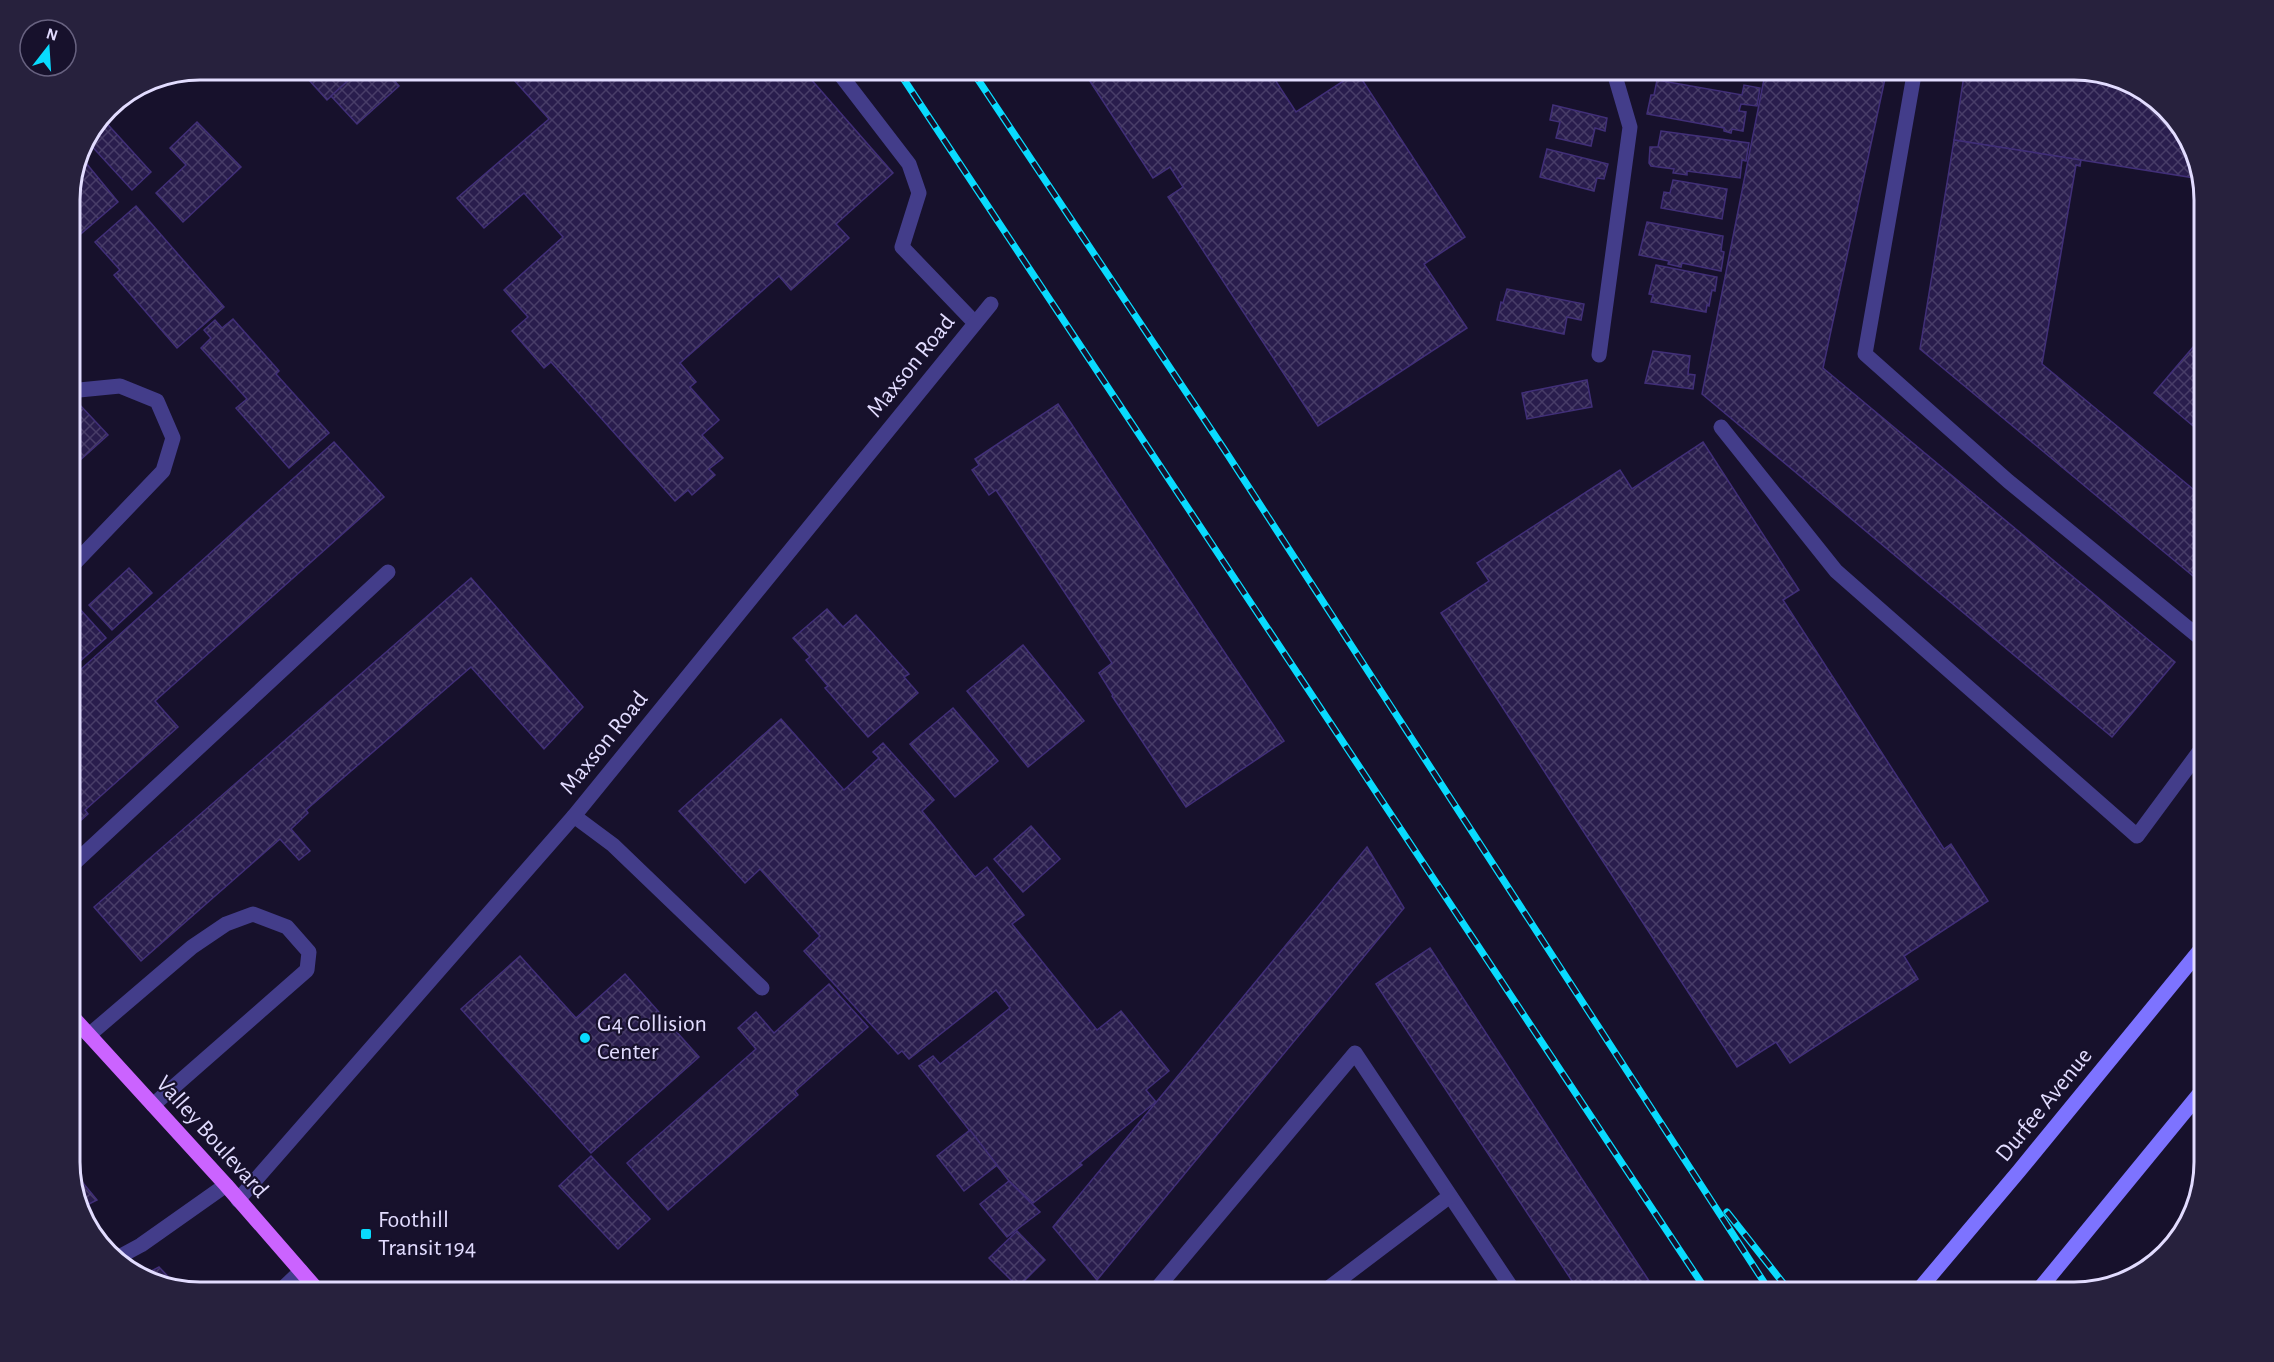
<svg xmlns="http://www.w3.org/2000/svg" width="2274" height="1362" font-family="'Alegreya Sans',sans-serif">
<style>
.building{fill:url(#building-cross-hatch);stroke:#412f78;stroke-width:1.5}
.lines{fill:none;stroke-linecap:round;stroke-linejoin:round}
.lane{stroke:#433d8a;stroke-width:15}
.street{stroke:#433d8a;stroke-width:15}
.secondary{stroke:#7d73ff;stroke-width:15}
.primary{stroke:#cb63ff;stroke-width:15}
.rail-casing{stroke:#09dbfe;stroke-width:7}
.rail{stroke:#17112c;stroke-width:4.5;stroke-dasharray:14;stroke-linecap:butt}
.poi-dot{fill:#09dbfe;stroke:#17112c;stroke-width:2}
.labels{text-anchor:middle;dominant-baseline:central;stroke-width:4.5;stroke-linejoin:round;paint-order:stroke}
.street-label{font-size:24px;fill:#e2dcff;stroke:#17112c}
.poi-label{font-size:24px;fill:#e2dcff;stroke:#17112c;text-anchor:start}
.rim{fill:none;stroke:#e2dcff;stroke-width:3}
</style>
<defs>
<pattern id="building-cross-hatch" width="8" height="8" patternUnits="userSpaceOnUse" patternTransform="scale(1.5)"><rect width="8" height="8" fill="#291d4d"/><path d="M0 0l8 8M0 8l8-8" fill="none" stroke="#483d68"/></pattern>
</defs>
<rect width="100%" height="100%" fill="#17112c"/>
<!-- building -->
<g class="building">
<polygon points="299,69 361,69 327,100"/>
<polygon points="361,69 384,69 399,86 357,124 331,96"/>
<polygon points="504,69 802,69 893,173 836,224 849,238 791,290 779,276 680,363 696,382 690,387 719,420 702,435 723,458 709,469 715,475 692,495 688,490 675,501 551,362 544,368 512,331 528,317 504,290 563,237 524,193 484,228 457,198 549,119"/>
<polygon points="1082,69 1268,69 1296,112 1357,72 1465,237 1424,264 1467,328 1318,426 1168,197 1183,187 1170,167 1153,178"/>
<polygon points="1684,69 1719,69 1718,76"/>
<polygon points="1766,69 1889,69 1887,75 1886,74 1823,368 2175,662 2112,737 1702,394"/>
<polygon points="1965,69 2074,69 2140,87 2187,134 2201,179 1954,140"/>
<polygon points="1657,80 1742,95 1744,85 1760,88 1757,106 1741,104 1739,111 1746,112 1743,131 1732,129 1731,133 1724,131 1724,128 1647,114 1651,95 1654,95"/>
<polygon points="1553,105 1607,118 1605,131 1595,128 1591,146 1556,138 1560,122 1550,120"/>
<polygon points="101,117 151,172 132,190 86,140"/>
<polygon points="197,122 241,167 183,222 156,193 186,165 170,148"/>
<polygon points="1661,131 1749,143 1746,161 1742,160 1740,178 1687,171 1687,175 1673,173 1674,169 1651,166 1649,163 1650,147 1658,147"/>
<polygon points="1954,140 2081,160 2080,166 2076,165 2042,364 2205,499 2205,586 1920,349"/>
<polygon points="1547,149 1608,164 1604,179 1597,178 1594,191 1540,177"/>
<polygon points="86,163 118,202 69,244 69,192 73,174"/>
<polygon points="1673,180 1727,189 1722,219 1661,208 1664,192 1670,193"/>
<polygon points="136,206 224,307 177,348 114,275 120,270 95,242"/>
<polygon points="1647,222 1723,236 1721,251 1724,252 1721,271 1682,263 1681,267 1668,264 1669,261 1639,255"/>
<polygon points="1656,265 1717,277 1715,291 1712,290 1709,306 1707,305 1706,312 1651,302 1653,295 1649,294"/>
<polygon points="1507,289 1584,304 1581,320 1567,317 1564,334 1497,320 1501,302 1503,303"/>
<polygon points="233,319 279,371 276,374 329,433 289,468 236,408 247,399 201,348 211,338 204,330 215,320 222,328"/>
<polygon points="2205,333 2205,436 2154,393"/>
<polygon points="1653,351 1690,356 1688,374 1695,375 1693,389 1645,383"/>
<polygon points="1587,380 1592,407 1527,419 1522,393"/>
<polygon points="79,404 108,435 69,470 69,413"/>
<polygon points="1058,404 1284,741 1186,807 1112,696 1113,695 1099,673 1112,663 996,490 989,495 972,470 979,465 975,459"/>
<polygon points="334,442 384,497 155,701 178,727 85,810 88,814 69,831 69,680"/>
<polygon points="1703,442 1799,590 1783,600 1944,849 1951,844 1988,901 1904,956 1918,979 1790,1063 1776,1042 1737,1067 1441,613 1489,581 1477,563 1620,470 1632,489"/>
<polygon points="129,568 152,593 112,630 89,605"/>
<polygon points="471,578 583,707 544,749 471,667 306,810 308,813 291,829 310,851 299,860 280,839 141,961 94,907"/>
<polygon points="69,597 106,638 69,671"/>
<polygon points="827,609 843,627 856,615 909,674 904,677 918,693 868,737 825,688 828,686 806,660 810,657 793,638"/>
<polygon points="1023,645 1084,721 1028,767 967,691"/>
<polygon points="953,708 998,761 955,797 910,744"/>
<polygon points="781,719 844,790 879,758 873,752 883,743 934,800 922,811 975,877 987,867 1024,915 1012,924 1097,1030 1121,1011 1169,1071 1146,1090 1156,1102 1080,1163 1082,1165 1033,1203 1009,1181 919,1066 933,1056 940,1064 1010,1008 996,990 909,1059 902,1051 898,1054 804,951 820,936 760,869 745,883 679,811"/>
<polygon points="1031,826 1060,859 1023,892 994,859"/>
<polygon points="1367,847 1404,908 1097,1280 1053,1227"/>
<polygon points="1430,948 1657,1293 1580,1293 1376,984"/>
<polygon points="520,956 576,1018 625,974 699,1057 591,1153 461,1009"/>
<polygon points="829,984 868,1027 795,1091 798,1095 668,1210 627,1163 756,1049 738,1028 756,1012 774,1033"/>
<polygon points="970,1130 997,1165 964,1191 937,1156"/>
<polygon points="591,1156 650,1219 618,1249 559,1186"/>
<polygon points="69,1166 97,1200 81,1208 69,1170"/>
<polygon points="1009,1181 1040,1212 1007,1237 980,1204"/>
<polygon points="1017,1231 1045,1260 1018,1287 989,1258"/>
<polygon points="159,1267 178,1287 140,1277"/>
<polygon points="812,1283 820,1293 801,1293"/>
</g>
<g class="lines">
<!-- lane -->
<g class="lane">
<polyline points="836,69 909,164 919,193 902,247 975,323"/>
<polyline points="1915,69 1865,354 2008,481 2205,642"/>
<polyline points="1599,355 1630,127 1613,69"/>
<polyline points="69,391 120,386 157,401 173,438 163,471 69,569"/>
<polyline points="1721,427 1836,571 2137,836 2205,744"/>
<polyline points="574,816 613,845 762,988"/>
<polyline points="69,868 388,572"/>
<polyline points="89,1035 192,947 226,924 253,914 287,927 309,952 307,970 153,1105"/>
<polyline points="117,1258 141,1245 226,1185"/>
<polyline points="278,1293 301,1271"/>
<polyline points="1153,1293 1355,1053 1515,1293"/>
<polyline points="1322,1293 1450,1196"/>
</g>
<!-- street -->
<polyline class="street" points="238,1200 574,816 991,304"/>
<!-- secondary -->
<g class="secondary">
<polyline points="1916,1293 2019,1171 2205,944"/>
<polyline points="2036,1293 2205,1087"/>
</g>
<!-- primary -->
<polyline class="primary" points="69,1013 226,1185 320,1293"/>
<defs>
<g id="rail">
<polyline points="897,69 1708,1293"/>
<polyline points="971,69 1224,449 1771,1293"/>
<polyline points="1727,1212 1791,1293"/>
</g>
</defs>
<!-- rail casing -->
<use href="#rail" class="rail-casing"/>
<!-- rail -->
<use href="#rail" class="rail"/>
</g>
<!-- markers -->
<g class="poi-dot">
<circle cx="585" cy="1038" r="6"/>
<rect x="360" y="1228" width="12" height="12" rx="3"/>
</g>
<g class="labels">
<!-- street labels -->
<g class="street-label">
<text transform="translate(911 366) rotate(-51)">Maxson Road</text>
<text transform="translate(604 743) rotate(-51)">Maxson Road</text>
<text transform="translate(2044 1105) rotate(-51)">Durfee Avenue</text>
<text transform="translate(212 1137) rotate(48)">Valley Boulevard</text>
</g>
<!-- poi labels -->
<g class="poi-label">
<text x="597" y="1024">G4 Collision<tspan x="597" dy="28">Center</tspan></text>
<text x="378" y="1220">Foothill<tspan x="378" dy="28">Transit 194</tspan></text>
</g>
</g>
<!-- crop -->
<path d="M0 0H2274V1362H0ZM200 80H2074A120 120 0 0 1 2194 200V1162A120 120 0 0 1 2074 1282H200A120 120 0 0 1 80 1162V200A120 120 0 0 1 200 80Z" fill="#27213d" fill-rule="evenodd"/>
<path class="rim" d="M200 80H2074A120 120 0 0 1 2194 200V1162A120 120 0 0 1 2074 1282H200A120 120 0 0 1 80 1162V200A120 120 0 0 1 200 80Z"/>
<!-- north arrow -->
<g transform="translate(48 48) rotate(17)"><circle r="28" fill="#17112c" stroke="#686280" stroke-width="1.5"/>
<path d="M0-4.5L10 22L0 15L-10 22Z" fill="#09dbfe"/>
<text y="-9" font-size="16" font-weight="bold" text-anchor="middle" fill="#e2dcff">N</text>
</g>
</svg>
